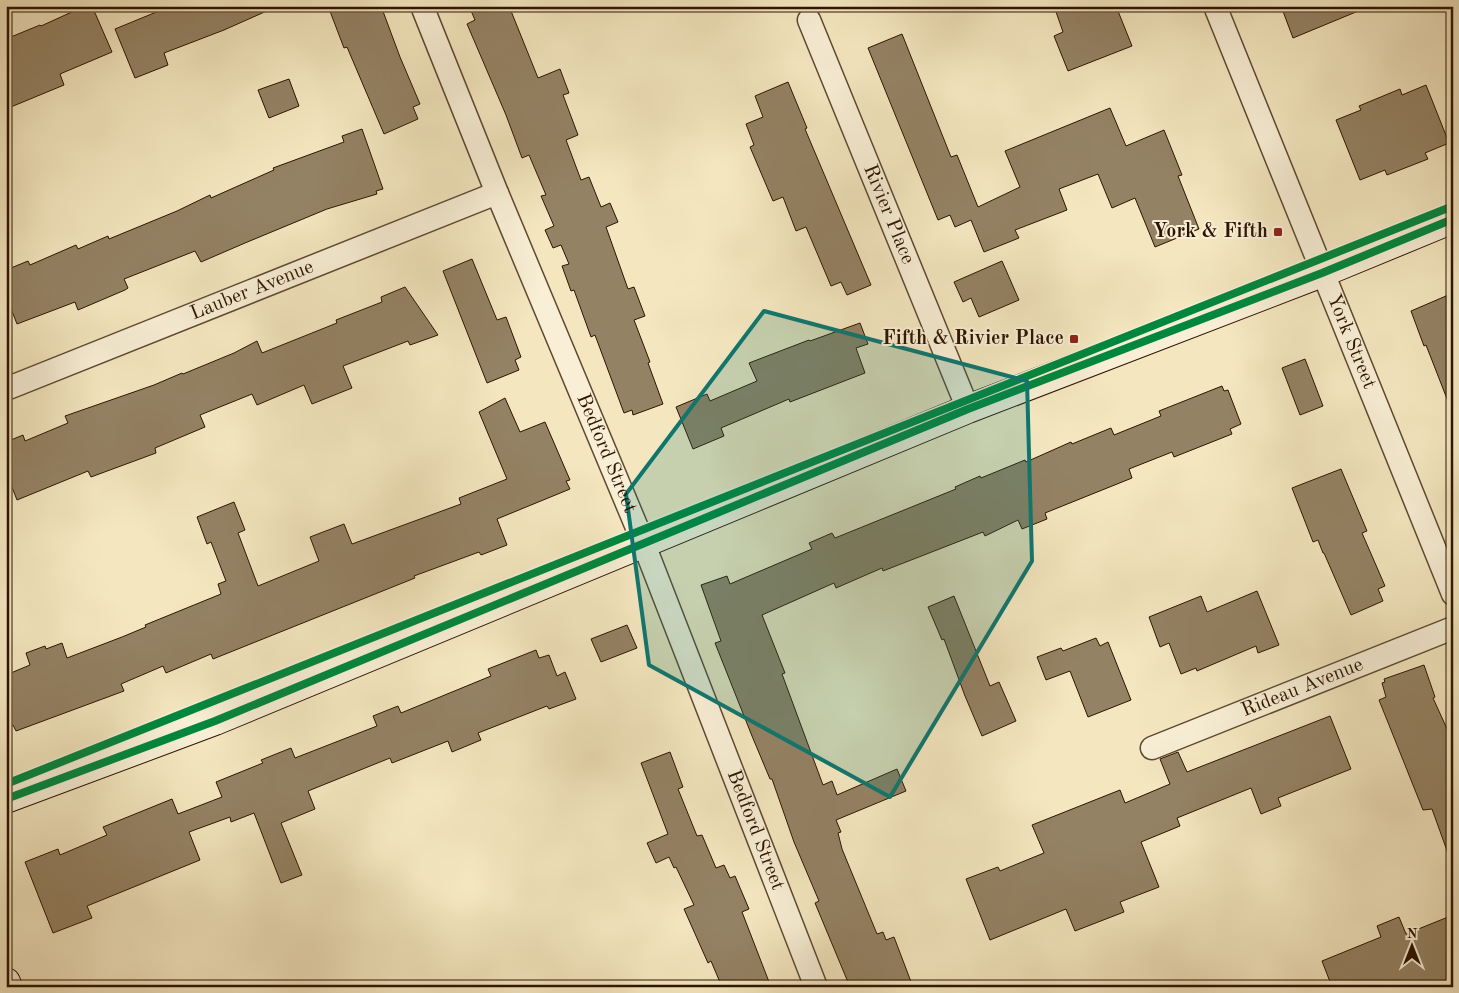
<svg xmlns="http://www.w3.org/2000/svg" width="1459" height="993" font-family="'Old Standard TT',serif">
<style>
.building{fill:#948264;stroke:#2d1400}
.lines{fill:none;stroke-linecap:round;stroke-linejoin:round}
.street-casing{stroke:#5f4930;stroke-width:25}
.secondary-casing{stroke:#2d1400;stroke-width:30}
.street{stroke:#f8efd6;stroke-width:22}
.secondary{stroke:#f8efd6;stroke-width:28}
.cycleway-casing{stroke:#f8efd6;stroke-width:11}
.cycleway{stroke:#00873e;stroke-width:8}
.marked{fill:#0f766e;fill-opacity:0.2;stroke:#0f766e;stroke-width:4;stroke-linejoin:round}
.poi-dot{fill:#8f2418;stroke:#f8efd6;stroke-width:2}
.labels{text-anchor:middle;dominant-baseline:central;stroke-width:4;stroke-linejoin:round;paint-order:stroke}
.street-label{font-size:20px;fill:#2d1400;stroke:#f8efd6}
.poi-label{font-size:20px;font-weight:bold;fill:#2d1400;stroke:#f8efd6;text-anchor:end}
</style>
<rect width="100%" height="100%" fill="#f4e7c0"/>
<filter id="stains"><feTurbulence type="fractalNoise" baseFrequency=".004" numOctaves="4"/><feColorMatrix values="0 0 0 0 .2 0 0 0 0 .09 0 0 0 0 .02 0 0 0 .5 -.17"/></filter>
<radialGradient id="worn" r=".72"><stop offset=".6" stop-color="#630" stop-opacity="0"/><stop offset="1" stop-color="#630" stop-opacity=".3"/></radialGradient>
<!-- building -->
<g class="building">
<polygon points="85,6 92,6 112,52 60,74 64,85 6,109 6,39 40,25 41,26"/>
<polygon points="171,6 278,6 224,30 164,53 168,65 135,78 115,29"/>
<polygon points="328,6 381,6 400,57 420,104 413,107 418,119 384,134 347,47 344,48"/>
<polygon points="469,6 509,6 538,78 560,69 569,93 563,95 578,135 566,140 581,180 589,177 601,207 610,203 618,222 606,227 628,289 634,287 645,316 634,320 650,362 648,363 663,404 633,415 632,410 624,413 595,335 591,337 574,290 571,291 562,266 569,264 561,245 553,248 545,230 554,226 541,196 546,195 529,155 522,158 506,115 467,24 475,20"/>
<polygon points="1054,6 1116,6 1132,46 1068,71 1054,36 1063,32"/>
<polygon points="1281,6 1368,6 1368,7 1293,38"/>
<polygon points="902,34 951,157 957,155 978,207 1020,187 1005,151 1110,108 1126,146 1164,130 1182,175 1178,176 1199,229 1155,247 1135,198 1112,208 1098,174 1059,189 1067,210 1015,230 1019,238 984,252 971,220 955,227 950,215 938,220 868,48"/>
<polygon points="289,79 299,106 269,118 258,90"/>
<polygon points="788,82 807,128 805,129 871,285 847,295 841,282 831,286 806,227 796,231 783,197 773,201 750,147 754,145 746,124 763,117 755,96"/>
<polygon points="1426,85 1449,143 1425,153 1428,159 1387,175 1385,170 1360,180 1336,120 1361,110 1359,106 1400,89 1402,95"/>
<polygon points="362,129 383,189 376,191 377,194 327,209 245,243 201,262 195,251 124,279 128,288 125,290 78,310 75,302 17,324 6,296 6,270 28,261 30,265 76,245 78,249 108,236 109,239 177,211 210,195 211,198 274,170 273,168 344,142 342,136"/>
<polygon points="472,259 497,320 506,317 521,357 515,360 519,370 487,383 443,271"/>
<polygon points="1002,261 1019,300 979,317 971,298 963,302 954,282"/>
<polygon points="405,287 438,335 410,345 408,341 343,366 352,388 312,404 304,385 257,405 252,394 200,415 205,427 155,448 156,453 91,477 88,471 17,500 6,472 6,442 23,435 25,441 68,423 65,416 154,385 182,373 183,374 234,353 257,341 262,353 337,323 336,320 382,302 381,297"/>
<polygon points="1453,293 1453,409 1451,409 1426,345 1424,346 1411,311"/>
<polygon points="860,323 868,344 856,348 865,373 790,402 789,399 721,428 724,436 693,449 676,407 707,394 710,401 757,381 749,363 809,340 810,341"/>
<polygon points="1305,359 1323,406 1300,415 1282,368"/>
<polygon points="1222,386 1224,391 1228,390 1241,424 1230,429 1232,434 1174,457 1172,452 1129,469 1132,478 1045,513 1047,519 1022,529 1018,520 985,536 983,532 883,571 882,568 836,588 834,583 762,615 785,673 782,674 823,785 832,781 837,795 897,769 906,791 836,820 841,832 838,833 842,849 877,934 883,932 886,940 894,937 913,987 850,987 815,903 819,901 794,842 772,779 770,779 752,736 715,643 721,641 701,585 727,576 730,584 812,549 809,543 832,533 835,538 956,489 955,487 980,476 981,478 1025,460 1026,462 1071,442 1072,444 1111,428 1114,435 1161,416 1159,411"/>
<polygon points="505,398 520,432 545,422 570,480 566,481 570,489 497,519 507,545 481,555 479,552 414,576 415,578 213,659 211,654 166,673 163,666 121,684 124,691 16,731 13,725 6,728 6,675 30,665 26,653 45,646 46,649 62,643 67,658 122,637 146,627 145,625 221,594 218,584 226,581 211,542 207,544 197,517 234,502 245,530 238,533 258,586 319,561 310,537 344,524 352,544 461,504 459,498 507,479 479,412"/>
<polygon points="1341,469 1367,531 1362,533 1385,586 1378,589 1383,601 1351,615 1324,553 1323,553 1318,540 1313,542 1292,488"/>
<polygon points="1257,591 1279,645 1258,653 1256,646 1197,671 1196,668 1181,674 1169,643 1160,647 1149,617 1201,596 1207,612"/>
<polygon points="954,596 990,686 999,682 1016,721 982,736 965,696 944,639 942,640 928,607"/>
<polygon points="627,625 637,648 601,662 591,639"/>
<polygon points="1096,638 1100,646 1108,642 1131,700 1088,717 1070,671 1046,680 1037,657 1061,648 1063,651"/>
<polygon points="536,650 539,658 549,655 557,676 565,672 576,699 549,709 547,706 478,733 481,740 452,752 448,741 392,763 390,758 308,791 315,809 281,823 302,875 281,883 254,813 231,822 230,817 189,832 200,860 87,906 92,918 53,933 25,862 58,849 60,855 107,835 103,827 172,799 178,814 222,797 216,782 263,763 261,760 291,748 295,758 377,726 373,716 398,706 401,713 491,676 488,669"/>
<polygon points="1424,665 1435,697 1433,698 1453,742 1453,859 1450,859 1432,809 1423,810 1379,700 1386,697 1382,683 1385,682 1384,679"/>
<polygon points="1330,716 1351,769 1278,798 1281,806 1261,814 1251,788 1177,818 1180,826 1141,842 1159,887 1120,902 1124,912 1075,931 1066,909 990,940 966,879 998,867 1000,871 1044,853 1032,825 1120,790 1125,803 1170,784 1160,759 1178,752 1187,772"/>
<polygon points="670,752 683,787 678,789 697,836 702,835 716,868 724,865 730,878 735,876 749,909 742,912 771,987 722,987 711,961 708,963 684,909 694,905 676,867 674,868 669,857 656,863 647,843 668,834 641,763"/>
<polygon points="1453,915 1453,979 1434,987 1332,987 1322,961 1381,937 1377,926 1399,917 1406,934"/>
</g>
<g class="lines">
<defs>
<g id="street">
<path id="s1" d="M422,6l75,187 146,349 173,445"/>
<path id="s2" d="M1215,6l238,588"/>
<path id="s3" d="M809,20l159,389"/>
<path id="s4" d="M6,389l491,-196"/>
<path id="s5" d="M1152,748l301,-120"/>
</g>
<g id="secondary">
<polyline points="6,799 215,721 968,409 1322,273 1453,219"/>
<polyline points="6,982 8,987"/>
</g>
</defs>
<!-- street casing -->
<use href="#street" class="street-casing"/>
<!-- secondary casing -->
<use href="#secondary" class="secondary-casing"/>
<!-- street -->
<use href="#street" class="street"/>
<!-- secondary -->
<use href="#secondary" class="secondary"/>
<defs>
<g id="cycleway">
<polyline points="6,784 1453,206"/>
<polyline points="6,799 215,721 968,409 1322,273 1453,219"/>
</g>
</defs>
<!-- cycleway casing -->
<use href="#cycleway" class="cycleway-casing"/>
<!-- cycleway -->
<use href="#cycleway" class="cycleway"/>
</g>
<!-- marked area -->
<path class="marked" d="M764,311l263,70 5,180 -142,236 -241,-132 -23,-171z"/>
<!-- markers -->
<g class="poi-dot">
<rect x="1273" y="227" width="10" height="10" rx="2.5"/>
<rect x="1069" y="334" width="10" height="10" rx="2.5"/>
</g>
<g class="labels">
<!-- street labels -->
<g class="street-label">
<text stroke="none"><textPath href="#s3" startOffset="210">Rivier Place</textPath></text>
<text stroke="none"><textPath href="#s4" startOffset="265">Lauber Avenue</textPath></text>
<text stroke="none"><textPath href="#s2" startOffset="362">York Street</textPath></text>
<text stroke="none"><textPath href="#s1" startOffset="484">Bedford Street</textPath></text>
<text stroke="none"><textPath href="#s5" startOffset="162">Rideau Avenue</textPath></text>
<text stroke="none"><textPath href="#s1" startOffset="889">Bedford Street</textPath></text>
</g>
<!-- poi labels -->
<g class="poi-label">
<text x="1268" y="232">York &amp; Fifth</text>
<text x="1064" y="339">Fifth &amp; Rivier Place</text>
</g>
</g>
<!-- margin -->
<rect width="1459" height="993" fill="none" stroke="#f4e7c0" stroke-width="25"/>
<rect x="8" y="8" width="1444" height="978" fill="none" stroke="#2d1400" stroke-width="2.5"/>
<rect x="12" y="12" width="1434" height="968" fill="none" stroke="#2d1400"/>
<!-- north arrow -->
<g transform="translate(1412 946)" stroke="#f8efd6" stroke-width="4" paint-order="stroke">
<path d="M0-4L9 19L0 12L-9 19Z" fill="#2d1400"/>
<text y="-8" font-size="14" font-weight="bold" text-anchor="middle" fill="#2d1400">N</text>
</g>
<rect width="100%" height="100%" filter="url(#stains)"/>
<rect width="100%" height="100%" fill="url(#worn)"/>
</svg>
